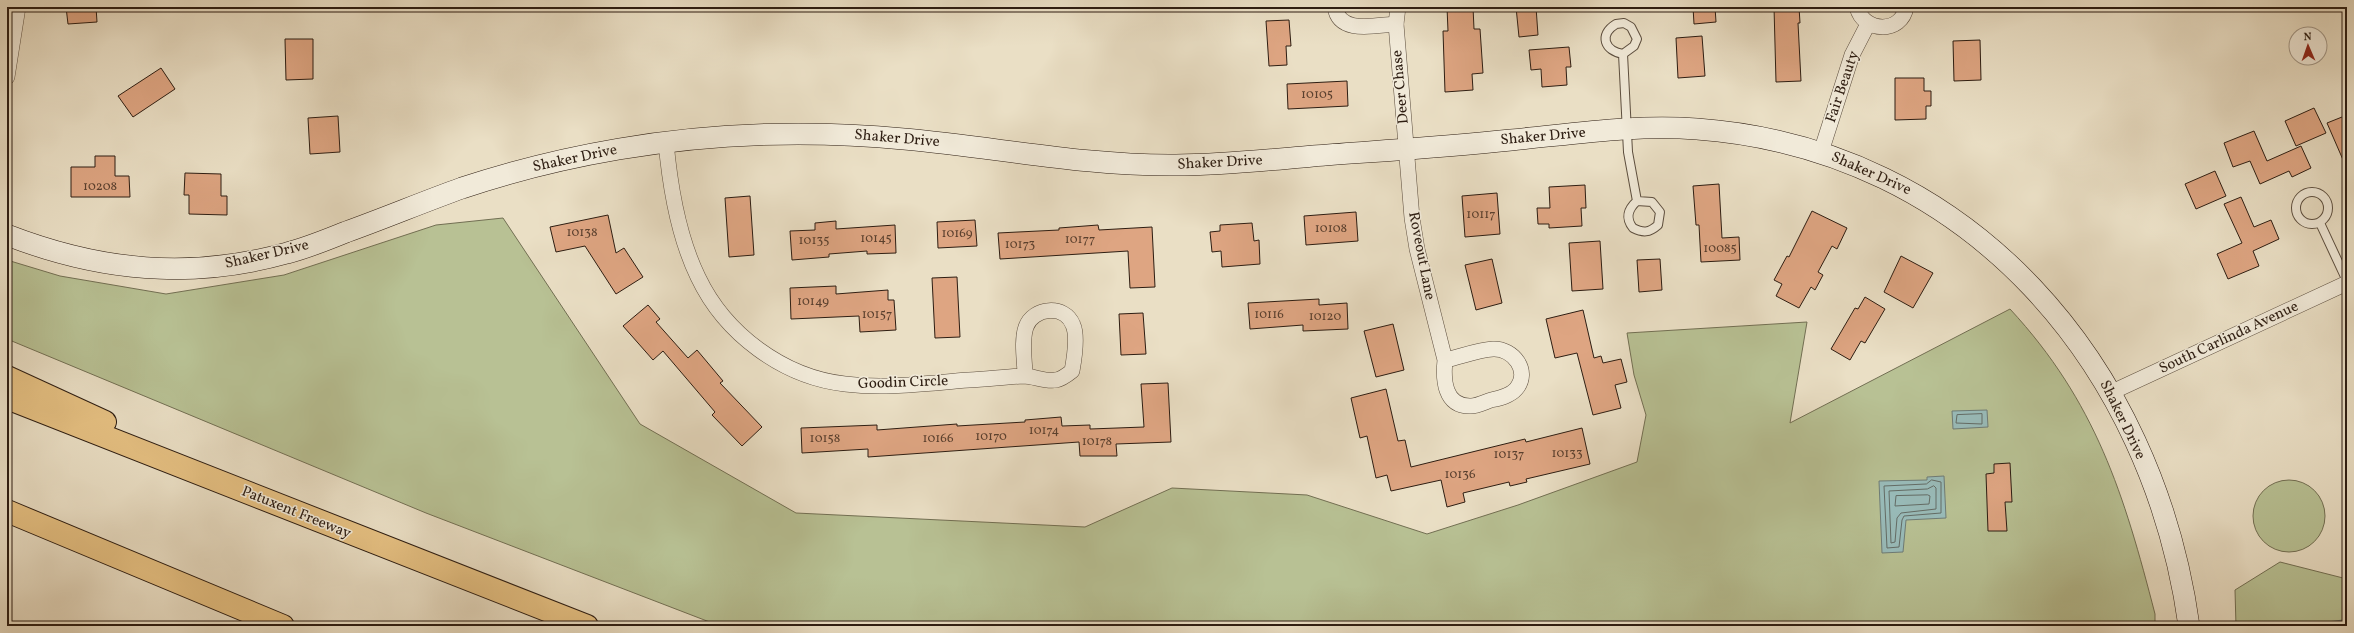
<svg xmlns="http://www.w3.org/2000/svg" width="2354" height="633" font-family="Vollkorn,serif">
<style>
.green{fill:#b8c194;stroke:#726f53}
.water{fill:#99bcba;stroke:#6e7c77}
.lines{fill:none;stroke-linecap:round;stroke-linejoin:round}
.shore{stroke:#636c66;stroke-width:1}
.stream{stroke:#6e7c77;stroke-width:6}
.building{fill:#dea582;stroke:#2d1d12}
.lane-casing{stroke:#5c4e3f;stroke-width:10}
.street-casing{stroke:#5c4e3f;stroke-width:16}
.secondary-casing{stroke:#2d1d12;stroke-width:22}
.highway-casing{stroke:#2d1d12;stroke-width:24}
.lane{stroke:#f1ead9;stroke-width:8}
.street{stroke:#f1ead9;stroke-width:15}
.secondary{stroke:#f1ead9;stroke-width:21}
.highway{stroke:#e5c082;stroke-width:22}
.labels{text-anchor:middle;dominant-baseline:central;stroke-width:3;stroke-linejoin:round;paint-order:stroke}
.number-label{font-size:13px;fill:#593f2e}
.street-label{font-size:15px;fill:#2d1d12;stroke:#f1ead9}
</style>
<rect width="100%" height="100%" fill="#eadfc5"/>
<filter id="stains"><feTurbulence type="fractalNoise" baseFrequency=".005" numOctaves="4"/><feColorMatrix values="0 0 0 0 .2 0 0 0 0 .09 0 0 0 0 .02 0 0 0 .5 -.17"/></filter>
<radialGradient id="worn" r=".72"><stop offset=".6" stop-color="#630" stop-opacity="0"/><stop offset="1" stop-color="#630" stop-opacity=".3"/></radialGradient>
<!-- green -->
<g class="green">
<path d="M503,218l137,206 156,89 289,14 87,-39 135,7 120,39 91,-29 119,-43 9,-47 -12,-40 -7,-42 180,-11 -17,101 220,-114c86,93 114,185 145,305v12h-1435l-294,-113 -419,-174v-79l53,16 106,18 118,-19 152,-50z"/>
<circle cx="2289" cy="516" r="36"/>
<polygon points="2280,562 2347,579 2347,626 2236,626 2235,590"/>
</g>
<!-- water -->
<g class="water">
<polygon points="1987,410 1988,427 1953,429 1952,411"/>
<polygon points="1944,476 1946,518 1906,520 1903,552 1882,553 1879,481 1927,480 1927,477"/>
</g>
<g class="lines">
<!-- shore -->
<g class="shore">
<polygon points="1982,414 1982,424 1956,423 1957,415"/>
<polygon points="1932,480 1941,482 1941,513 1904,516 1902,520 1899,547 1887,548 1884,486 1926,484"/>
<polygon points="1934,486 1936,488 1936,509 1901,513 1897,518 1895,542 1891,543 1889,491 1927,489"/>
<polygon points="1928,495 1930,496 1929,504 1895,506 1896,496"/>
</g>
<!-- stream -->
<polyline class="stream" points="2281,625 2324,625 2347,622"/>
</g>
<!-- building -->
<g class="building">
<polygon points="66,7 96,7 97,22 68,24"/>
<polygon points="1447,7 1473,7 1474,29 1480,29 1483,73 1472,74 1473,90 1445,92 1443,31 1448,31"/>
<polygon points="1516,7 1536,7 1538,35 1519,37"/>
<polygon points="1693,7 1715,7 1716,22 1694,24"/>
<polygon points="1774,7 1799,7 1800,23 1798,23 1801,81 1776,82"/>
<polygon points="1289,20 1291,46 1286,46 1287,65 1269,66 1266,21"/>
<polygon points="1702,36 1705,76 1678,78 1676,38"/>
<polygon points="285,39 313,39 313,79 286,80"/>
<polygon points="1980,40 1981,80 1954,81 1953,41"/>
<polygon points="1569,47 1571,67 1566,67 1567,85 1542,87 1541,69 1531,70 1529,50"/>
<polygon points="161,68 175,89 133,117 118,96"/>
<polygon points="1895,78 1924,78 1924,91 1931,91 1931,106 1926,106 1926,119 1895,120"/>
<polygon points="1347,81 1348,106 1288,109 1287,84"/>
<polygon points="2314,108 2326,133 2296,146 2285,121"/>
<polygon points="2347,115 2347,169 2327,123"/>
<polygon points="338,116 340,152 310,154 308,118"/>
<polygon points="2254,131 2267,161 2301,146 2311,168 2292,177 2289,171 2260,184 2250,161 2233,167 2224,143"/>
<polygon points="95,156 115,156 115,176 129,176 130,197 71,197 71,167 95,167"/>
<polygon points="2215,171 2226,196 2196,209 2185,184"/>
<polygon points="185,173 221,174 221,196 227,196 227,215 189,214 189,195 184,195"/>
<polygon points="1719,184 1722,238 1739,237 1740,260 1701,262 1699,225 1696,225 1693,186"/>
<polygon points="1585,185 1586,208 1581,208 1582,226 1549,228 1549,224 1538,224 1537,208 1550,208 1549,187"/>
<polygon points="1497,193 1500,234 1465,237 1462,196"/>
<polygon points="750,196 754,255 729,257 725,198"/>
<polygon points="2241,197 2254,227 2271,220 2279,239 2253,251 2259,266 2228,279 2217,254 2242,243 2224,204"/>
<polygon points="1812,211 1847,228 1837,249 1832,246 1818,272 1823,275 1815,290 1811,287 1799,308 1776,296 1782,284 1774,280 1787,256 1789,257"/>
<polygon points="1356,212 1358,241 1306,245 1304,216"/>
<polygon points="608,215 616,253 624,248 643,277 616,294 585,246 556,252 550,227"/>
<polygon points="975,220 977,246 938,248 937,222"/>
<polygon points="836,221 836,229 895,225 896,253 867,254 867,251 829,254 829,257 792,260 790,231 815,230 815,223"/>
<polygon points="1252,223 1254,241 1259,240 1260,264 1222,267 1221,251 1212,252 1210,232 1220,231 1220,225"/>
<polygon points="1098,225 1099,230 1152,227 1155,287 1130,288 1128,251 1000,259 998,233 1059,230 1059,228"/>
<polygon points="1600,241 1603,289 1572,291 1569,243"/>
<polygon points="1901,256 1933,273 1913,308 1884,292"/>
<polygon points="1492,259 1502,303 1476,310 1465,265"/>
<polygon points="1660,259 1662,290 1639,292 1637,260"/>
<polygon points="957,277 960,337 935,338 932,278"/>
<polygon points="836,286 836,294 888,290 888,300 894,300 896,330 860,332 859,316 791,319 790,288"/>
<polygon points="1865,297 1885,309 1865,343 1861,341 1850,360 1831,349 1855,308 1858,309"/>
<polygon points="1319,299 1319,305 1347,303 1348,329 1303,331 1303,325 1250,329 1248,303"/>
<polygon points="648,305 660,319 656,322 688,358 697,350 723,381 720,383 762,427 742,446 712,415 715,412 663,351 653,360 623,326"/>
<polygon points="1583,310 1594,358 1601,356 1603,363 1621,359 1627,382 1615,385 1621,408 1593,415 1577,353 1555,358 1546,319"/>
<polygon points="1143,313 1146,354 1121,355 1119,314"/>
<polygon points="1393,324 1404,370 1376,377 1364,331"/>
<polygon points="1168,383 1171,442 1116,444 1117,456 1080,456 1079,442 868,457 868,449 802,453 801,428 877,425 877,430 957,424 957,426 1025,422 1025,420 1061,417 1062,426 1090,425 1090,429 1144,427 1141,384"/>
<polygon points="1386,389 1398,441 1405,440 1411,467 1525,439 1526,442 1582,428 1590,464 1526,479 1527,482 1510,486 1509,482 1463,493 1465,502 1447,507 1441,480 1391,491 1387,475 1376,478 1367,436 1360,438 1351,398"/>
<polygon points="2010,463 2012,502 2005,502 2007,531 1988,531 1986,474 1994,473 1994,464"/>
</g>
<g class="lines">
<defs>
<g id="lane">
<path d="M1623,54c-18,-3 -25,-19 -7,-30l8,-1 7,4 6,12 -3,7 -11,8 5,98 9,49c-9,8 -12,17 -4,27 10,5 16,5 25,-3l2,-13 -8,-10 -15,-1"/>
<circle cx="2312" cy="208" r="16"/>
<polyline points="2320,223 2347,281"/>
</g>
<g id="street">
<path d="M1335,7c4,28 41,18 61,17"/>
<path d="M1398,7l-2,17 16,194 5,31 28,111c15,-3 32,-10 48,-11 20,-1 38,22 23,40 -6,7 -16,9 -25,11 -6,2 -14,6 -20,6 -27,1 -28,-27 -26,-46"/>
<path d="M1857,7c6,26 45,27 49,0"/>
<polyline points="7,77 18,7"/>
<path d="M666,142c4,45 12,94 32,135 27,57 85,100 147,107 41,5 83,-1 124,-4 18,-1 36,-3 54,-4 11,0 22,6 33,4 6,-1 11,-5 16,-9 2,-11 6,-35 1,-46 -8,-21 -40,-18 -47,2 -5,14 -1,35 -1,49"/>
<polyline points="1821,152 1852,55 1868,24"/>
<polyline points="2112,392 2347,283"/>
</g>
<path id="secondary" d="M7,235c93,36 183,45 280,18 20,-5 39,-13 59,-21 39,-14 77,-30 116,-44 51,-17 104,-30 157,-39 94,-16 190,-19 285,-10 91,8 180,27 272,26 46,0 91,-5 137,-9 66,-5 132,-9 198,-16 62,-6 125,-16 186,-11 273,20 456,236 492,497"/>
<g id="highway">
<polyline points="7,377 105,422"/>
<polyline points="7,398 587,626"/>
<polyline points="7,511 283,626"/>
</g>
</defs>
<!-- lane casing -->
<use href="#lane" class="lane-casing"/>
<!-- street casing -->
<use href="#street" class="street-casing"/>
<!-- secondary casing -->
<use href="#secondary" class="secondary-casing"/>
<!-- highway casing -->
<use href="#highway" class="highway-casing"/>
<!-- lane -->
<use href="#lane" class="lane"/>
<!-- street -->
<use href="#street" class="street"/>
<!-- secondary -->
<use href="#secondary" class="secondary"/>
<!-- highway -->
<use href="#highway" class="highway"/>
</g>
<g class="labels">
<!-- number labels -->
<g class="number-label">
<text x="1317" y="95">10105</text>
<text x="100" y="187">10208</text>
<text x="1481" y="215">10117</text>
<text x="1331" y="229">10108</text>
<text x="582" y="233">10138</text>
<text x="957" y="234">10169</text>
<text x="876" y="239">10145</text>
<text x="1080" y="240">10177</text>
<text x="814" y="241">10135</text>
<text x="1020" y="245">10173</text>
<text x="1720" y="249">10085</text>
<text x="813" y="302">10149</text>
<text x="877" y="315">10157</text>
<text x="1269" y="315">10116</text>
<text x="1325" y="317">10120</text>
<text x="1044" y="431">10174</text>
<text x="991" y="437">10170</text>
<text x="825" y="439">10158</text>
<text x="938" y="439">10166</text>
<text x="1097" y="442">10178</text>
<text x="1567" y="454">10133</text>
<text x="1509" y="455">10137</text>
<text x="1460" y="475">10136</text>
</g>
<!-- street labels -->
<g class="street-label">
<text transform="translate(1401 87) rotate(-95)">Deer Chase</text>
<text transform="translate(1843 87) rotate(-71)">Fair Beauty</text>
<text transform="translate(1543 137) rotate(-5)">Shaker Drive</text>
<text transform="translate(897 139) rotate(5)">Shaker Drive</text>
<text transform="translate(575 159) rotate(-12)">Shaker Drive</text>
<text transform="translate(1220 163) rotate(-3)">Shaker Drive</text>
<text transform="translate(1871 174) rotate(24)">Shaker Drive</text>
<text transform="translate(267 255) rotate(-13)">Shaker Drive</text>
<text transform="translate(1421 256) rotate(79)">Roveout Lane</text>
<text transform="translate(2229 338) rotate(-25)">South Carlinda Avenue</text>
<text transform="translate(903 383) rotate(-2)">Goodin Circle</text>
<text transform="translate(2122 420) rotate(64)">Shaker Drive</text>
<text transform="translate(296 513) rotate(22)">Patuxent Freeway</text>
</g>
</g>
<!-- margin -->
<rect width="2354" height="633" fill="none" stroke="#eadfc5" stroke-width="24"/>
<rect x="8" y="8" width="2338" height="617" fill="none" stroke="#2d1d12" stroke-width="2"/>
<rect x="12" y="12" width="2330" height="609" fill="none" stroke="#2d1d12"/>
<!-- north arrow -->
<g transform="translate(2308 46) rotate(358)"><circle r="19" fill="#f1ead9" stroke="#a39889"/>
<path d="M0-3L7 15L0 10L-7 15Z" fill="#8f2418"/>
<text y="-6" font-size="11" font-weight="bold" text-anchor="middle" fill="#2d1d12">N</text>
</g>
<rect width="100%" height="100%" filter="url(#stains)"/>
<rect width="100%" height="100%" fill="url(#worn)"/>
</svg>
